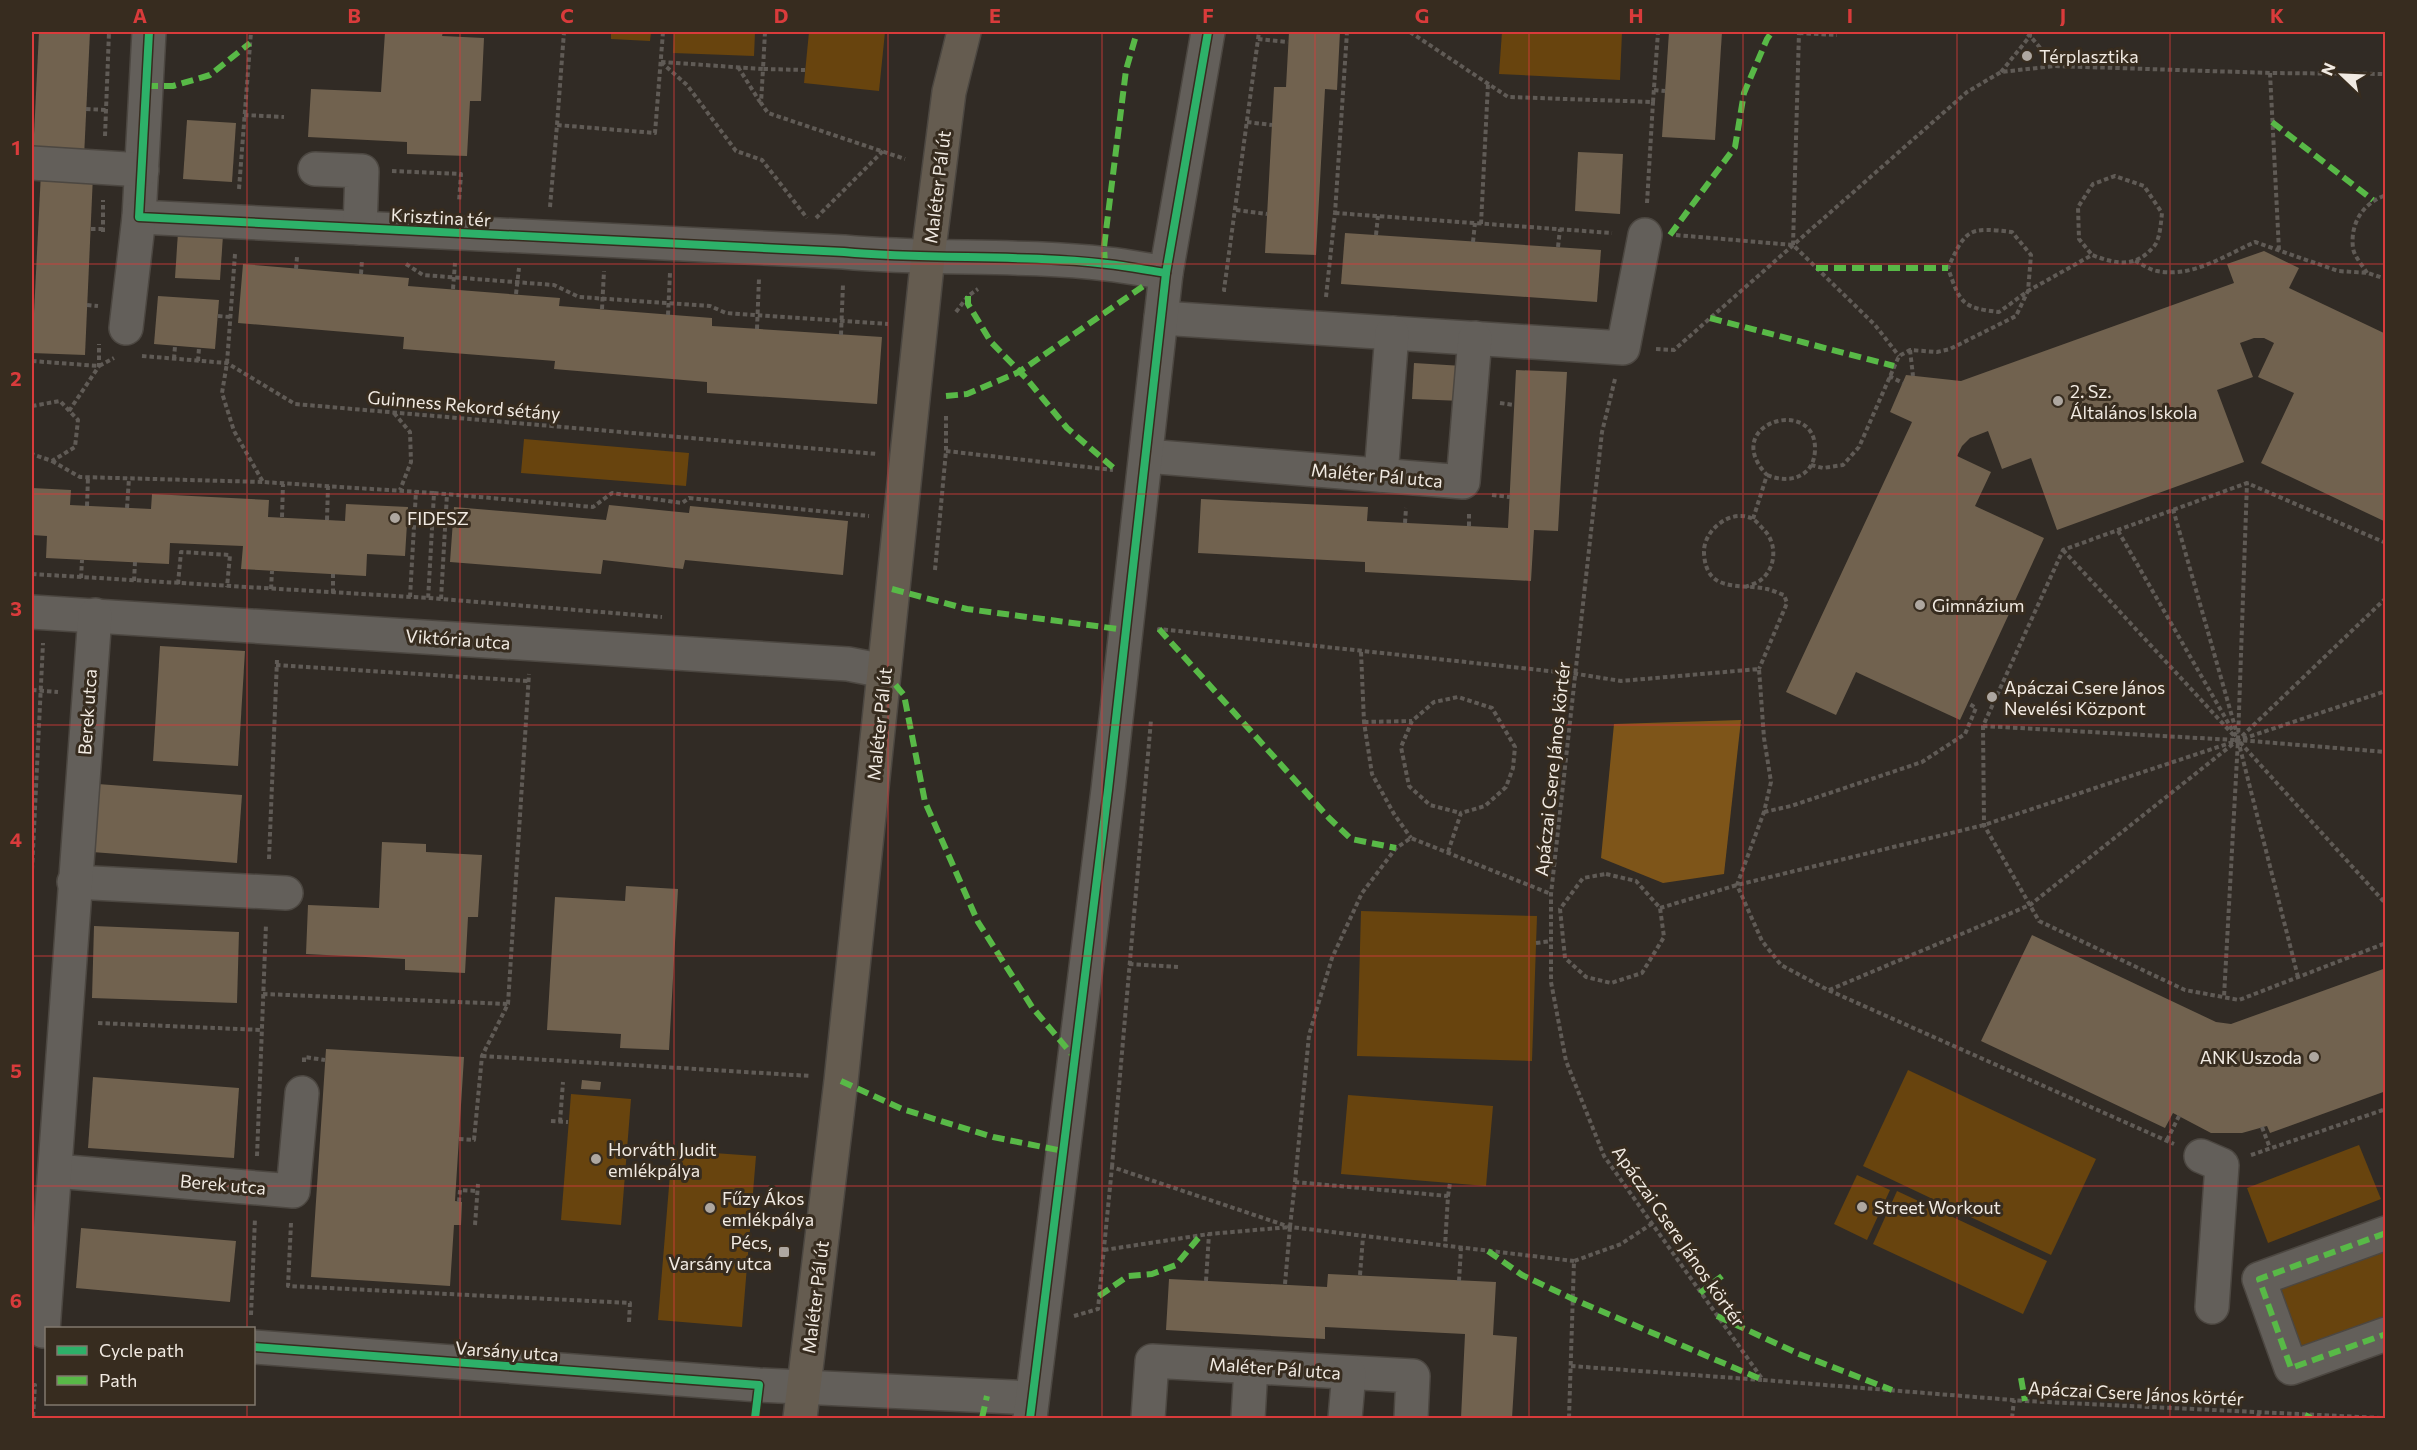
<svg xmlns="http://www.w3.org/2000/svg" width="2417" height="1450" font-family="Commissioner,sans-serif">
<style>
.green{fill:#68440e}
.forest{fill:#7e5519}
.building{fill:#71624f}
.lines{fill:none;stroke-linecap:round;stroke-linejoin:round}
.minor-casing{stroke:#4c4741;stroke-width:36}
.major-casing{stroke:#4c4741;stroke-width:36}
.path{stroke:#605b56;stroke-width:4;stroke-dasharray:4.5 3;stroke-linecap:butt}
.minor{stroke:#635f5a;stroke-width:33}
.major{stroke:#655c50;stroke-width:33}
.quiet{stroke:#58b947;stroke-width:6;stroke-dasharray:12 6;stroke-linecap:butt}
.cycleway-casing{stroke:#372c1f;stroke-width:11}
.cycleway{stroke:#2db169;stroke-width:8}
.grid{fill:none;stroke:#d93b3b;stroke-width:1.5;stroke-opacity:0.55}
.poi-dot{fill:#aea7a0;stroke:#372c1f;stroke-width:2}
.labels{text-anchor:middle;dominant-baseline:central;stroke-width:6;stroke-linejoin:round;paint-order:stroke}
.poi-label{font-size:18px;fill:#f1eae2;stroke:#372c1f;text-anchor:start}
.street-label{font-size:18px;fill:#f1eae2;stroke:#372c1f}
.neatline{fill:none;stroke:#d93b3b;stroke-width:2}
.grid-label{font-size:20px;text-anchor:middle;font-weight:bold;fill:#d93b3b}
</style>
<rect width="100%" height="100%" fill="#312b25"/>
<!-- green -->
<g class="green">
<polygon points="611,32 651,32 650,41 611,39"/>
<polygon points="674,32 755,32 754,56 673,53"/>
<polygon points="809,32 885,32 879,91 804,83"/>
<polygon points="1502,32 1622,32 1620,80 1499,74"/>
<polygon points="524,439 689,453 686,486 521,473"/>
<polygon points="1361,911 1537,916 1532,1061 1357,1056"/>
<polygon points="1908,1070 2096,1159 2051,1255 1863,1166"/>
<polygon points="571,1094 631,1099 621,1225 561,1220"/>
<polygon points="1348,1095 1493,1106 1486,1186 1341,1174"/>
<polygon points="2359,1145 2381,1199 2268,1243 2247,1188"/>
<polygon points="672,1150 756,1156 742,1327 658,1320"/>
<polygon points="1857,1175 1890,1190 1867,1240 1834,1224"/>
<polygon points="1897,1191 2047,1261 2023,1314 1873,1244"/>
<polygon points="2385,1240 2385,1328 2295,1361 2267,1283"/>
</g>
<!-- forest -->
<polygon class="forest" points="1741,720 1724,874 1663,883 1601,858 1614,724"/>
<!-- building -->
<g class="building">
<polygon points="39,32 90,32 84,157 33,155"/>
<polygon points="385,32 443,32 442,36 484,38 481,101 470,101 467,156 407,154 407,142 308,137 311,89 381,92"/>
<polygon points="1289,32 1340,32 1337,90 1325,89 1316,255 1265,253 1274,87 1286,87"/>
<polygon points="1669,32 1722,32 1715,140 1662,137"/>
<polygon points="187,120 236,123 232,182 183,179"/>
<polygon points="1578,152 1623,154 1620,214 1575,211"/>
<polygon points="41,172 93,175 85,355 32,353"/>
<polygon points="178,232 223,235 220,280 175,278"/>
<polygon points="1345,233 1601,250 1597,302 1341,284"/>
<polygon points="2264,251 2299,268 2289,288 2386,334 2386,522 2261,463 2294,393 2258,377 2274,343 2264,338 2254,338 2240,343 2253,377 2217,390 2244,462 2057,530 2031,458 2002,469 1988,431 1970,438 1962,446 1957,456 1991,472 1975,506 2044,538 1960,720 1856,672 1836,715 1786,692 1912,422 1890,412 1906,375 1961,381 2234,283 2227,264"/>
<polygon points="243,264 409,278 408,286 560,298 559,306 712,318 712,326 882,337 877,404 707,393 707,382 554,369 555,361 403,349 404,337 238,323"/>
<polygon points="158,296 219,300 215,349 154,344"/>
<polygon points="1414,363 1463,366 1462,401 1412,399"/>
<polygon points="1516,370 1567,372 1558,531 1534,530 1531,581 1365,572 1365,562 1198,553 1201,499 1368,507 1367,521 1508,528"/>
<polygon points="32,488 71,490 70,505 151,509 152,494 269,500 268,517 327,520 345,521 346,504 408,507 405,556 367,554 366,576 241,569 243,546 170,543 169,564 46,558 47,536 32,535"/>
<polygon points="609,505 689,513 690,506 848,521 843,575 685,560 683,569 603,560 601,574 450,562 454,507 606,520"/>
<polygon points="160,646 245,651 238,766 153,761"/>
<polygon points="98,784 242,795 237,863 92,852"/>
<polygon points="382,842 426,844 426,852 482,855 478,917 468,917 465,973 405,970 405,959 306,954 308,905 379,908"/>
<polygon points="626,886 678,889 669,1050 620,1048 621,1034 547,1030 555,897 625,901"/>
<polygon points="94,926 239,932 237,1003 92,998"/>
<polygon points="2032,935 2216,1022 2231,1024 2386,968 2386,1091 2270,1133 2267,1126 2242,1133 2211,1133 2173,1113 2165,1128 1981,1041"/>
<polygon points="326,1049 464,1057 455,1201 462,1202 461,1225 454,1225 450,1286 311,1277"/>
<polygon points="93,1077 239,1088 234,1158 88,1148"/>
<polygon points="582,1080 601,1082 600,1090 581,1089"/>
<polygon points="81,1228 236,1241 230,1302 76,1288"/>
<polygon points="1328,1274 1496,1282 1493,1335 1517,1337 1512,1418 1461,1418 1465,1334 1325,1327 1325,1339 1166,1330 1169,1279 1327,1287"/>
</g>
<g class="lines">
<defs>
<g id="minor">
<path d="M149,32l-10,185 705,35c87,8 176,2 263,12 19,2 39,6 59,9"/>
<polyline points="32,163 142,170"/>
<polyline points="315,169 362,171 360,228"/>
<polyline points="1161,318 1623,348 1645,235"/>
<polyline points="126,328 139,217"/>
<polyline points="1146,456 1463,482 1475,338"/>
<polyline points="1381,475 1392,333"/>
<polyline points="32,612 848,664 884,671"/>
<polyline points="74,882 286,893"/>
<polyline points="2201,1156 2222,1165 2212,1307"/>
<polyline points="55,1171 293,1191 302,1093"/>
<polyline points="2386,1233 2259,1279 2291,1368 2386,1334"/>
<polyline points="43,1331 95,615"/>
<polyline points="254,1347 759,1385 1032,1398"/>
<polyline points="1030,1418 1108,790 1166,273 1208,32"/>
<polyline points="1148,1418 1152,1361 1413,1376 1411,1418"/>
<polyline points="1248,1418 1251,1367"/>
<polyline points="1345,1418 1349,1373"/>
</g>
<polyline id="major" points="800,1418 841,1081 928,256 949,92 964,32"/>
</defs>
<!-- minor casing -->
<use href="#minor" class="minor-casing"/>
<!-- major casing -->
<use href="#major" class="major-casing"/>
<!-- path -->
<g class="path">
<polyline points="765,32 763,69 805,70"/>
<polyline points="1410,32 1508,97 1653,102 1658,32"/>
<polyline points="2030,32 2030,36 2055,65"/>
<polyline points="1799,33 1837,35"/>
<polyline points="1258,39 1288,42"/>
<polyline points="661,62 687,85 736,151 762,160 807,218"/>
<polyline points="661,62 763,69 761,103 768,113 905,159"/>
<polyline points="738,67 760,102"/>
<polyline points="2001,72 2030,36 2024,32"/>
<polyline points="2270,73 2279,250"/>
<polyline points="1654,90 1665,91"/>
<polyline points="86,109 106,110"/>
<polyline points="244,115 284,117"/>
<polyline points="1247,122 1272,125"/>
<polyline points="557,125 564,32"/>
<polyline points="105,136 109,32"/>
<polyline points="392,171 461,174 459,202"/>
<polyline points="239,189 251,32"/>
<polyline points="1647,203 1653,102"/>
<polyline points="550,207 557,125 655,133 663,32"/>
<polyline points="1236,210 1267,214"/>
<polyline points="1335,213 1612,233"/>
<polyline points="816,218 883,151"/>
<polyline points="1481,224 1488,84"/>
<polyline points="91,229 103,229"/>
<polyline points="103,232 103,200"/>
<polyline points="1376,235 1378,216"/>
<polyline points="1676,235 1793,245 1875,325 1899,356"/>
<polyline points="1473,242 1475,223"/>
<polyline points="1793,245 1799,32"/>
<polyline points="1558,247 1560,229"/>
<polyline points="235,254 227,363 222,393 234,431 263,482 434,493 428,600"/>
<path d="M2135,261c7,3 15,9 22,10 35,7 67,-15 98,-29l83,29 30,2 18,6"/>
<polyline points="406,264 423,275 554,285 579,297 710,306 726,313 888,324"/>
<polyline points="296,269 297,257"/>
<path d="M2367,273c-4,-7 -13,-17 -14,-25 -3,-25 10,-45 33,-53"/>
<polyline points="361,274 362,260"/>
<polyline points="453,289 455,263"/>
<polyline points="1226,290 1224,290 1259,32"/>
<polyline points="516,294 519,268"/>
<polyline points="1326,297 1335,213 1347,32"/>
<polyline points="32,302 34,302"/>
<polyline points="87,305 98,306"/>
<polyline points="602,309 604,271"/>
<polyline points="956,312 968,296 978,289"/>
<polyline points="668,315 670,273"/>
<polyline points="218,316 230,317"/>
<polyline points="757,329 759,279"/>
<polyline points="841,335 843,284"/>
<polyline points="1656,349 1674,350 1967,92 2001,72 2055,66 2270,73 2386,74"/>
<polyline points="1910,350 1913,376"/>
<polyline points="142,356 227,363 295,404 877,454"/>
<polyline points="174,359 175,346"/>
<polyline points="32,361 99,366 114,358"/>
<polyline points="198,361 199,348"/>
<polyline points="1889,376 1903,383"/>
<polyline points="1615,379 1602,432 1551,894 1551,982 1566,1061 1604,1156 1763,1380 2025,1401 2382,1418"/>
<polyline points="1500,403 1514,405"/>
<polyline points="32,406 60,401 78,420 75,447 52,461 32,454"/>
<polyline points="69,411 99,366 99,344"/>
<polyline points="394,413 410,432 411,462 400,490"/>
<polyline points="946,451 1113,470"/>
<polyline points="52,461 80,477 263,482"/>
<path d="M1811,465l12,3 20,-3 16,-18 40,-91 11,-6 27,2 13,-3 66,-33 12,-25 3,-36 -19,-23c-43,-5 -46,-4 -64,36 12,35 14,40 51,44l29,-21 64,-36c24,9 44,14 63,-10 5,-7 6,-23 7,-32l-18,-27 -29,-10 -22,8 -15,23 1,32 13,16"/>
<polyline points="434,493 593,507 612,493 682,503 689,498 869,516"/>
<polyline points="1492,495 1510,497"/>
<polyline points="87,506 88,477"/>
<polyline points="127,508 129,478"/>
<polyline points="2173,509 2237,734"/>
<polyline points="282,517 283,484"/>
<path d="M1753,519l14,-44c-49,-52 50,-80 48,-25 -1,28 -27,34 -48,25"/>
<polyline points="327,520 328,486"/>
<polyline points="1405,523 1406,508"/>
<polyline points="1469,526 1469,513"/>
<polyline points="2386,543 2247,483 2063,550 1983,726 1984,825 2039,921 2185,990 2239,1000 2386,943"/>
<polyline points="2063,550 2238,740 2117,529"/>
<polyline points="935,570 946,451 946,413"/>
<polyline points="32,574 429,598 662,617"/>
<polyline points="81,578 82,560"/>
<polyline points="134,581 135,562"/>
<polyline points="178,584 181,552 230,555 227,587"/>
<path d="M1745,587c5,-2 13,-4 17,-8 14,-12 15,-35 3,-48 -4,-4 -9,-11 -14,-13 -22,-9 -48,13 -47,35 2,41 36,30 63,36 5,1 11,4 17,6l3,8 -28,66"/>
<polyline points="271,589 272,571"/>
<polyline points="333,593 333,574"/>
<polyline points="410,597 416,491"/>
<polyline points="2386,598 2238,740 2386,752"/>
<polyline points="441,599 447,494"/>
<polyline points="1159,632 1159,629 1577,674 1621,681 1759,669 1764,738 1771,782 1764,812 1737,885 1762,941 1781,965 1828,990 2174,1144"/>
<polyline points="1361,652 1364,722 1372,774 1394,814 1411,838"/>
<polyline points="276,665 528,681"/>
<polyline points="32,690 58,692"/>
<polyline points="1364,722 1412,721"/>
<polyline points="1983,726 2235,740"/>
<polyline points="2238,740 2247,483"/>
<polyline points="1764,812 1791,806 1922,762 1965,734 1976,708 1968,703"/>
<polyline points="1448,852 1461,813 1485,806 1506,787 1513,768 1515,747 1492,708 1458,697 1434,702 1412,721 1401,747 1409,786 1430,805 1461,813"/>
<polyline points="269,859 277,660"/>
<polyline points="32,870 43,643"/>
<polygon points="1606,874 1636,881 1660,908 1664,937 1642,973 1611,983 1586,977 1565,958 1560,909 1583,878"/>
<polyline points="1660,908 1737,885 1984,825 2386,691"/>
<polyline points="1536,943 1551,941"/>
<polyline points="1129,964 1178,967"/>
<polyline points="2298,977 2238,740 2386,904"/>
<polyline points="1829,990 2030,905 2238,740 2224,997"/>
<polyline points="263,994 508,1004"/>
<polyline points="98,1023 262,1030"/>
<polyline points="482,1056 811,1076"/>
<polyline points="304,1062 304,1057 325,1060"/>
<polyline points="551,1121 568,1122"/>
<polyline points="560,1122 563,1082"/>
<polyline points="2262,1127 2270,1148"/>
<polyline points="459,1139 474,1140 482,1056 508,1004 529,674"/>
<polyline points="2167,1140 2179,1116"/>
<polyline points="2251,1155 2386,1109"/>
<polyline points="257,1156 266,924"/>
<polyline points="1112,1167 1151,720"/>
<polyline points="1295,1182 1309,1035 1332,958 1362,893 1396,848 1411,838 1551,894"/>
<polyline points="1448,1196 1450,1183"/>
<polyline points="459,1202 460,1190 477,1191"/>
<polyline points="291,1223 288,1286 630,1303 629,1322"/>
<polyline points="475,1225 478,1184"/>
<polyline points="1104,1250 1209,1234 1290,1227 1295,1182 1448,1196 1445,1246"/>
<polyline points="1360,1275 1363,1237"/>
<polyline points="1206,1281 1209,1234"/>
<polyline points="1459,1281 1461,1248"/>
<polyline points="1285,1284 1290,1227"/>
<polyline points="251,1315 255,1218"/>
<polyline points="1074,1316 1098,1309 1112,1167 1290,1227 1574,1261"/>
<polyline points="1571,1366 1762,1380"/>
<polyline points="32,1385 35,1385 33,1418"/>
<polyline points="1569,1418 1574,1261 1621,1244 1653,1223"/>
<polyline points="2012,1418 2014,1400"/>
<polyline points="2258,1418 2259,1412"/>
</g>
<!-- minor -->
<use href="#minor" class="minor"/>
<!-- major -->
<use href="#major" class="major"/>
<!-- quiet -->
<g class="quiet">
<polyline points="146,86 173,86 210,75 250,43"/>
<polyline points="2272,122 2373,200"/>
<polyline points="1670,235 1735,147 1744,93 1767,39 1772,32"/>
<polyline points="1105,264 1104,247 1126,70 1137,32"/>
<polyline points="1816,268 1948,268"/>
<polyline points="968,296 968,304 991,342 1026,378 1067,428 1117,471"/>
<polyline points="1710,318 1894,366"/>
<polyline points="946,396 967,394 1019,372 1145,285"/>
<polyline points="892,589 967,609 1126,630"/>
<polyline points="1159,629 1329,818 1351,839 1396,848"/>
<polyline points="884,671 904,695 925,802 978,922 1032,1007 1075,1058"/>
<polyline points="841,1081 902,1109 993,1137 1063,1151"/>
<polyline points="2386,1233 2259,1279 2291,1368 2386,1334"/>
<polyline points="1488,1251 1522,1275 1573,1299 1763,1380"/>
<polyline points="1700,1293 1722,1276"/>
<polyline points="1099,1296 1128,1276 1152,1274 1176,1265 1200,1236"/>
<polyline points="1717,1316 1799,1354 1892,1390"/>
<polyline points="2021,1378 2025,1401"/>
<polyline points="2305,1415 2311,1418"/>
<polyline points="982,1418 987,1396"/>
</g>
<defs>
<g id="cycleway">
<path d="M149,32l-10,185 705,35c87,8 176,2 263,12 19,2 39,6 59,9"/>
<polyline points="254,1347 759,1385 755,1418"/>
<polyline points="1030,1418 1108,790 1166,273 1208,32"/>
</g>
</defs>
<!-- cycleway casing -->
<use href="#cycleway" class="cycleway-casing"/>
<!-- cycleway -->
<use href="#cycleway" class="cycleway"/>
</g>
<!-- grid -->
<path class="grid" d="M247,32v1296M460,32v1386M674,32v1386M888,32v1386M1102,32v1386M1315,32v1386M1529,32v1386M1743,32v1386M1957,32v1386M2170,32v1386M32,264h2354M32,494h2354M32,725h2354M32,956h2354M32,1186h2354M247,1404v14"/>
<!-- markers -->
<g class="poi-dot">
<circle cx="2027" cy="56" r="6"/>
<circle cx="2058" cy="401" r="6"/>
<circle cx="395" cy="518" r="6"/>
<circle cx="1920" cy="605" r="6"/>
<circle cx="1992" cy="697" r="6"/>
<circle cx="2314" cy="1057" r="6"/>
<circle cx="596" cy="1159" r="6"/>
<circle cx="1862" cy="1207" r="6"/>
<circle cx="710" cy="1208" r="6"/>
<rect x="778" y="1246" width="12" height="12" rx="3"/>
</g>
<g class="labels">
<!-- poi labels -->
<g class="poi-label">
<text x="2039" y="56">Térplasztika</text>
<text x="2070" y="391">2. Sz.<tspan x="2070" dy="21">Általános Iskola</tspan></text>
<text x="407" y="518">FIDESZ</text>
<text x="1932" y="605">Gimnázium</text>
<text x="2004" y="687">Apáczai Csere János<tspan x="2004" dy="21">Nevelési Központ</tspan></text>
<text x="2302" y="1057" text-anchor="end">ANK Uszoda</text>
<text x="608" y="1149">Horváth Judit<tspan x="608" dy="21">emlékpálya</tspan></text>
<text x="722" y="1198">Fűzy Ákos<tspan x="722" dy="21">emlékpálya</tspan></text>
<text x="1874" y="1207">Street Workout</text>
<text x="772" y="1242" text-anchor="end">Pécs,<tspan x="772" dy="21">Varsány utca</tspan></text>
</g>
<!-- street labels -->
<g class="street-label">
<text transform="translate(937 187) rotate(-83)">Maléter Pál út</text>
<text transform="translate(441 217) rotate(3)">Krisztina tér</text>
<text transform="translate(464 405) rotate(5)">Guinness Rekord sétány</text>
<text transform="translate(1377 475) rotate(5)">Maléter Pál utca</text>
<text transform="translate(458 639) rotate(4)">Viktória utca</text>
<text transform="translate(87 712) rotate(-86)">Berek utca</text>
<text transform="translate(879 724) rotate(-84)">Maléter Pál út</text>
<text transform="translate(1552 769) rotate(-84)">Apáczai Csere János körtér</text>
<text transform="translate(223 1184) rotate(5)">Berek utca</text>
<text transform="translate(1679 1236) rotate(55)">Apáczai Csere János körtér</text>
<text transform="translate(815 1297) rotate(-83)">Maléter Pál út</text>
<text transform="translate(507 1351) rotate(4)">Varsány utca</text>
<text transform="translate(1275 1368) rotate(4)">Maléter Pál utca</text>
<text transform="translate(2136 1393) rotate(3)">Apáczai Csere János körtér</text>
</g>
</g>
<!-- border -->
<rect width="2417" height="1450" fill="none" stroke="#372c1f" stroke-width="66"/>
<!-- legend -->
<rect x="45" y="1327" width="210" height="78" fill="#372c1f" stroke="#81786d" stroke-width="1.5"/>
<rect x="57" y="1346" width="30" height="9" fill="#2db169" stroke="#81786d" stroke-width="1.5"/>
<text x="99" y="1357" font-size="18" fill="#f1eae2">Cycle path</text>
<rect x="57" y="1376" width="30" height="9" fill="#58b947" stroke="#81786d" stroke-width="1.5"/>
<text x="99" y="1387" font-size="18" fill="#f1eae2">Path</text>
<!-- north arrow -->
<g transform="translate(2342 75) rotate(293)" stroke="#372c1f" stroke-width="4.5" paint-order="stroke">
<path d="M0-4.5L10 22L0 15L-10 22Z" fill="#f1eae2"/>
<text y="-9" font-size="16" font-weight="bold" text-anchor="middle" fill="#f1eae2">N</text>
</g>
<rect x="33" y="33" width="2351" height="1384" class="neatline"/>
<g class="grid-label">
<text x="140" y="23">A</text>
<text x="354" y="23">B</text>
<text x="567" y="23">C</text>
<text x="781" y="23">D</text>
<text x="995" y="23">E</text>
<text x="1208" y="23">F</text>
<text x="1422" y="23">G</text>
<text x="1636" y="23">H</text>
<text x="1850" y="23">I</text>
<text x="2063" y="23">J</text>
<text x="2277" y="23">K</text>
<text x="16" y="155">1</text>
<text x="16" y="386">2</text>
<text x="16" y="616">3</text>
<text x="16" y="847">4</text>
<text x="16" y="1078">5</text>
<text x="16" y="1308">6</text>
</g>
</svg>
